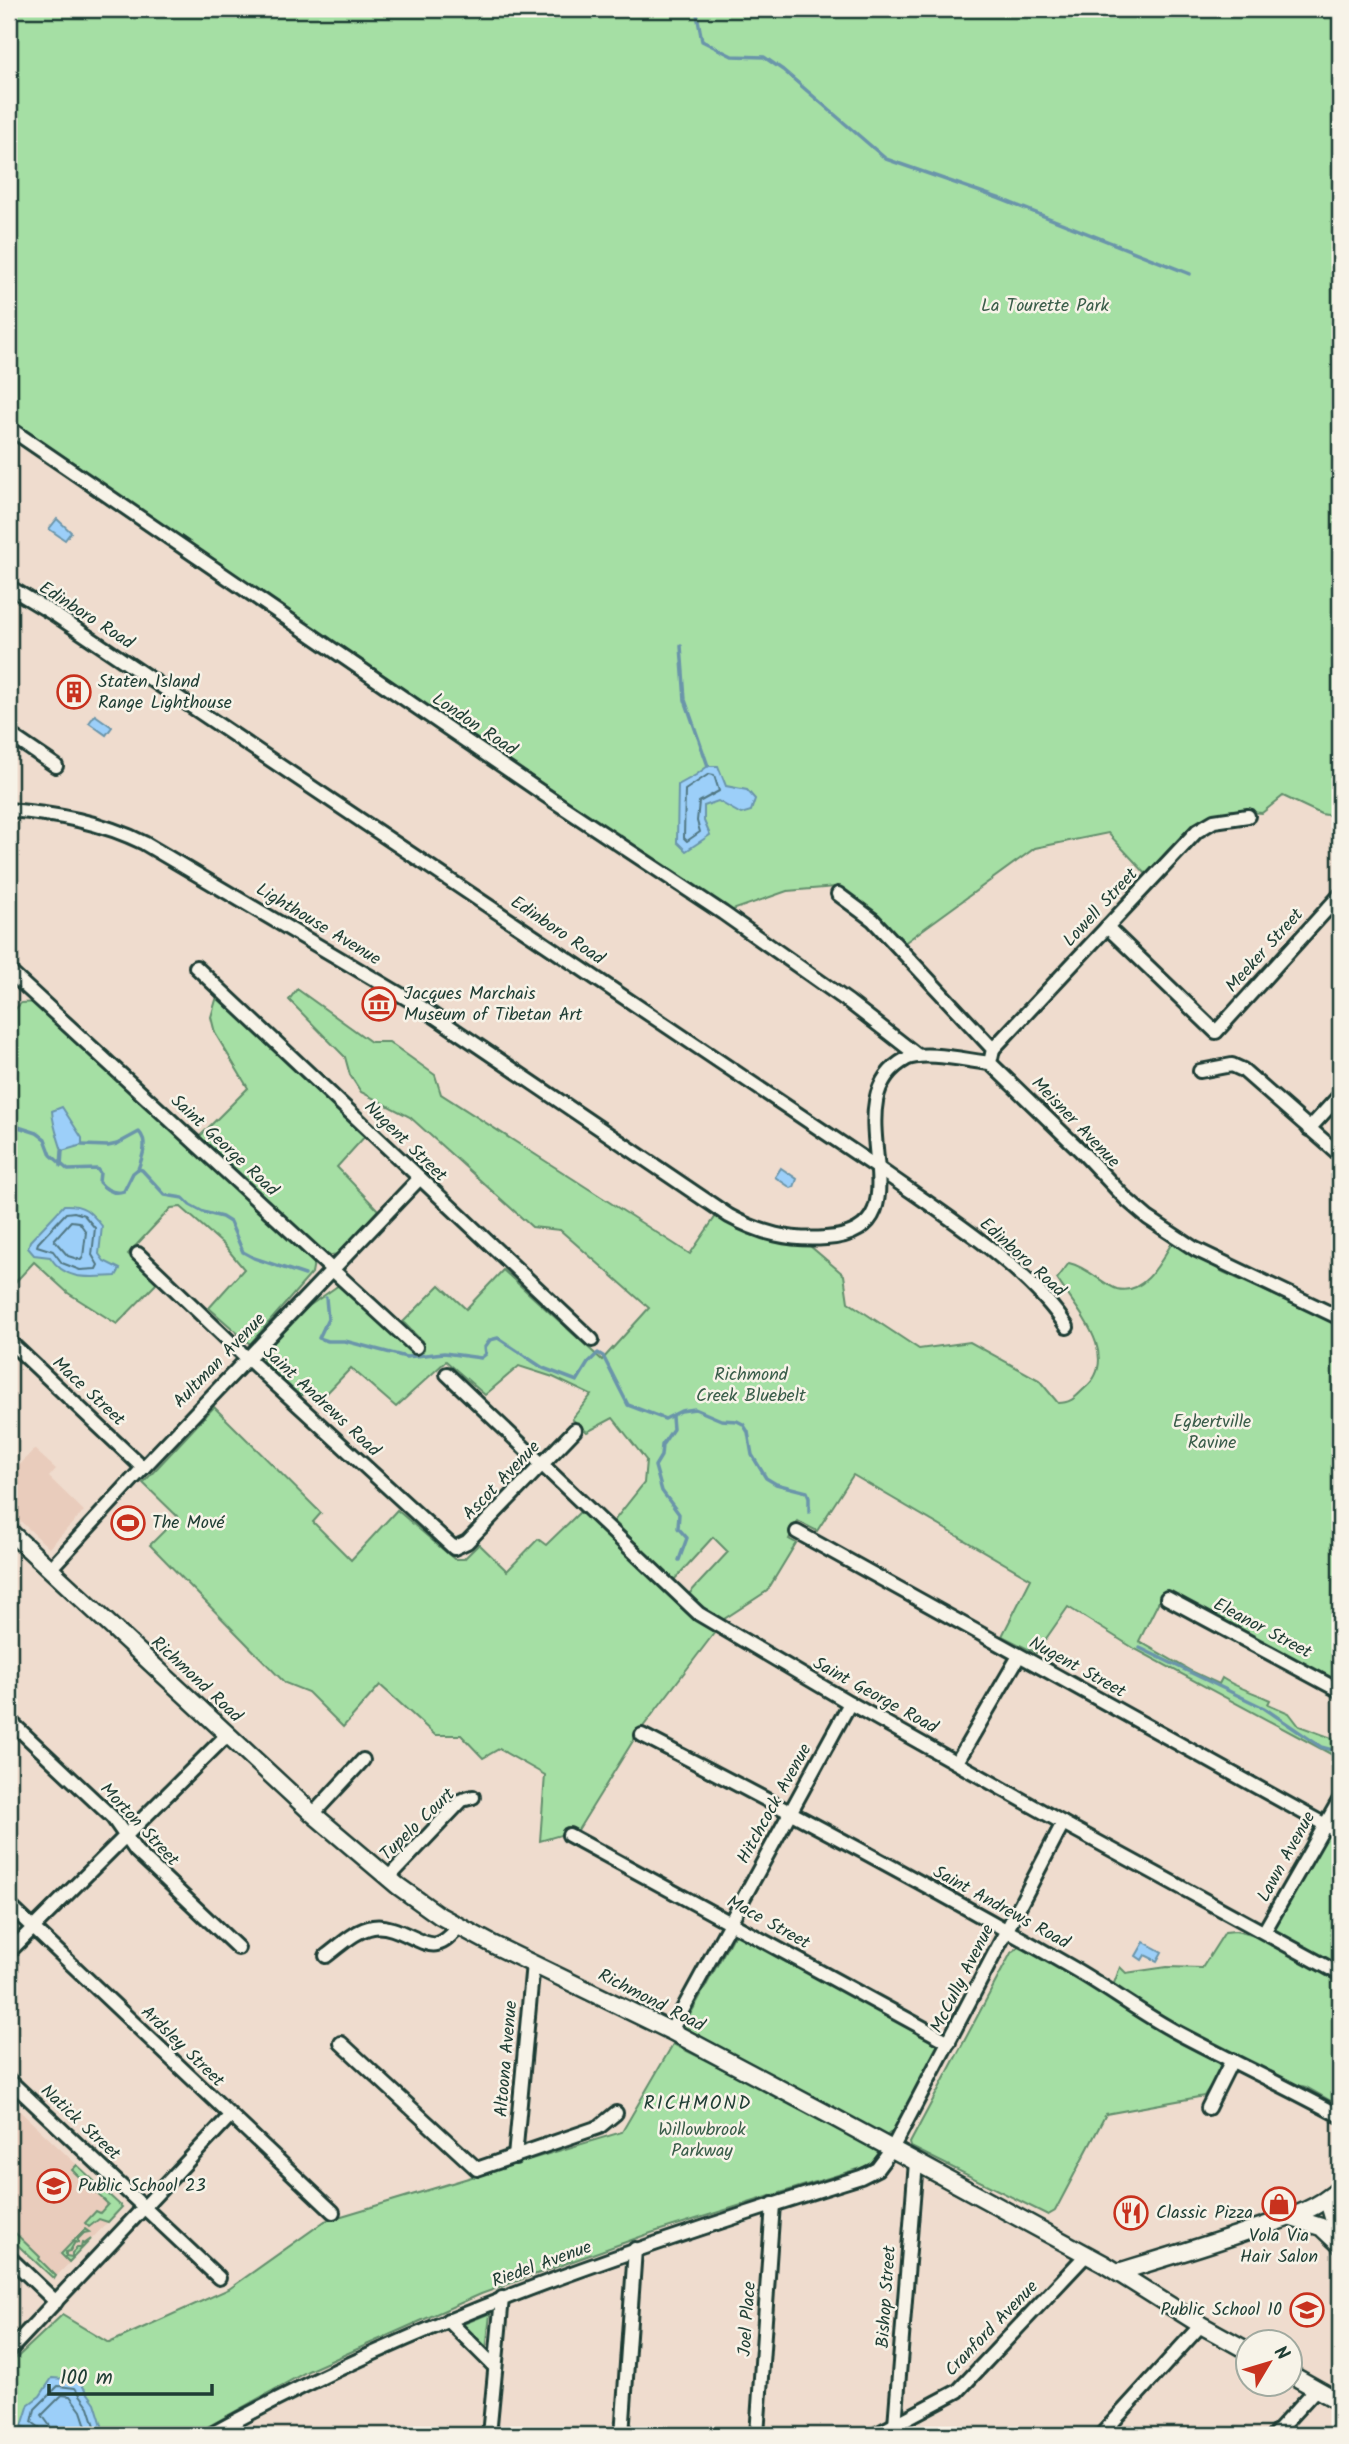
<svg xmlns="http://www.w3.org/2000/svg" width="1349" height="2444" font-family="Kalam,sans-serif">
<style>
.built{fill:#e9ccbc}
.green{fill:#a5dfa4;stroke:#628e6c;stroke-width:2}
.water{fill:#9ccff9;stroke:#6a95aa;stroke-width:2}
.lines{fill:none;stroke-linecap:round;stroke-linejoin:round}
.shore{stroke:#517783;stroke-width:2}
.stream{stroke:#6a95aa;stroke-width:3.5}
.minor-casing{stroke:#1f3d34;stroke-width:18}
.tertiary-casing{stroke:#1f3d34;stroke-width:21}
.minor{stroke:#f7f3e8;stroke-width:12}
.tertiary{stroke:#f7f3e8;stroke-width:16}
.labels{text-anchor:middle;dominant-baseline:central;stroke-width:5;stroke-linejoin:round;paint-order:stroke}
.park-label{font-size:18px;fill:#3a5d4a;stroke:#f7f3e8}
.street-label{font-size:18px;fill:#1f3d34;stroke:#f7f3e8}
.poi-label{font-size:18px;fill:#1f3d34;stroke:#f7f3e8;text-anchor:start}
.neighbourhood-label{font-size:19px;letter-spacing:2px;fill:#1f3d34;stroke:#f7f3e8}
</style>
<rect width="100%" height="100%" fill="#efdcce"/>
<filter id="ink" filterUnits="userSpaceOnUse"><feTurbulence type="fractalNoise" baseFrequency=".0143" numOctaves="2"/><feDisplacementMap in="SourceGraphic" scale="14" xChannelSelector="R" yChannelSelector="G"/><feConvolveMatrix kernelMatrix="1 2 1 2 8 2 1 2 1" color-interpolation-filters="sRGB"/></filter>
<g filter="url(#ink)">
<!-- built -->
<g class="built">
<polygon points="34,1449 56,1469 49,1477 84,1511 49,1548 9,1510 9,1477"/>
<polygon points="9,2101 122,2207 54,2279 9,2237"/>
</g>
<!-- green -->
<g class="green">
<polygon points="9,9 1340,9 1340,817 1321,814 1283,796 1262,813 1250,812 1199,824 1147,875 1108,833 1035,848 903,944 868,907 836,887 787,891 730,911 9,421"/>
<path d="M297,989l74,53h18l46,33 6,19 249,160 26,-38 42,20 52,10 34,29 4,27 71,47 51,-7 69,38 19,23c14,0 17,-6 27,-15 37,-31 -9,-79 -28,-109l12,-16c19,4 34,22 48,26 28,7 45,-30 56,-48l50,31 117,53v359l-176,-93 -25,50 52,30 28,13 3,-6c15,10 32,14 48,22l-2,4 21,9 10,13 41,15v18l-205,-110 -67,-42 -32,46 -34,-17 29,-57 -178,-104 -36,56 -19,-10 -9,18 7,4 -29,48 -46,30 -33,-26 40,-43 -15,-15 -40,44 -59,-60 30,-38 2,-23 -33,-42 -26,14 -15,-13 19,-24 -38,-18 -34,-11 -34,29 -39,-34 -50,46 -45,-39 -29,30 -13,-12 -10,12 -33,-31 -4,-7 2,-8 45,-46 30,-21 75,68 9,-11 -20,-20 37,-37 26,24 37,-39 99,90 47,-52 -89,-78 -28,-3 -122,-110 -49,-25 -11,-17 -5,-18 -56,-57z"/>
<polygon points="218,993 367,1134 337,1167 378,1210 338,1254 325,1256 197,1139 248,1088 215,1033 211,1017"/>
<polygon points="37,1002 224,1179 312,1257 314,1262 312,1273 250,1344 209,1308 244,1269 224,1245 181,1207 171,1208 128,1254 158,1282 117,1324 68,1293 34,1262 9,1289 9,1016 21,1003"/>
<polygon points="214,1407 321,1513 313,1522 351,1560 397,1510 454,1559 464,1559 479,1544 507,1571 538,1539 546,1545 581,1511 665,1591 715,1632 636,1736 578,1830 540,1841 545,1775 499,1749 483,1758 461,1735 435,1735 380,1685 343,1727 308,1692 285,1683 150,1545 178,1517 143,1483"/>
<polygon points="1331,1836 1340,1841 1340,1967 1275,1932 1273,1928 1320,1840 1325,1837"/>
<path d="M1235,1931c38,7 71,31 105,49v126l-34,-19 -9,-2 -121,-60 -63,-39 7,-19 6,6 41,-6 35,1 23,-36z"/>
<polygon points="737,1933 938,2042 940,2046 893,2135 890,2133 886,2136 689,2033 689,2029 684,2026 732,1938"/>
<path d="M1019,1947l61,31 140,81c2,13 -9,25 -16,37l-98,18 -51,97 -7,4 -137,-68 -1,-4 101,-190z"/>
<polygon points="673,2044 811,2113 876,2149 880,2155 867,2166 651,2233 481,2294 308,2371 193,2435 9,2435 9,2365 62,2315 109,2343 229,2289 325,2221 622,2132"/>
<polygon points="77,2165 122,2207 108,2222 99,2219 89,2227 85,2223 96,2211 100,2213 108,2204 72,2170"/>
<polygon points="9,2227 40,2257 39,2259 56,2276 54,2279 9,2237"/>
<polygon points="85,2229 89,2232 84,2233 78,2239 78,2243 75,2242 70,2251 66,2252 66,2256 72,2257 72,2253 77,2248 81,2248 82,2243 84,2244 91,2239 69,2262 61,2254"/>
<polygon points="488,2314 490,2314 486,2350 461,2325"/>
</g>
<!-- water -->
<g class="water">
<polygon points="57,519 71,532 65,540 49,529"/>
<polygon points="95,715 112,727 106,735 89,723"/>
<polygon points="708,766 718,766 726,786 747,790 755,799 751,811 741,814 718,801 704,806 704,821 710,835 686,851 677,842 678,785 696,775"/>
<path d="M62,1107l20,31v7l-20,6c-4,-14 -9,-25 -10,-40z"/>
<polygon points="781,1168 797,1179 794,1187 791,1188 775,1177"/>
<path d="M64,1205c19,-1 26,6 38,21l-3,28 5,7 16,8 -4,7c-26,1 -50,6 -66,-19l-16,-2 -6,-7 2,-7z"/>
<polygon points="1144,1942 1162,1952 1157,1961 1145,1955 1142,1960 1136,1956"/>
<polygon points="52,2378 78,2380 95,2403 105,2435 42,2435 22,2426 29,2404 40,2396"/>
</g>
<g class="lines">
<!-- shore -->
<g class="shore">
<polygon points="709,774 714,775 719,791 699,802 697,821 700,832 687,841 684,838 685,790"/>
<polygon points="74,1212 84,1215 95,1228 92,1255 98,1265 96,1269 80,1270 62,1263 53,1251 37,1246 38,1243 66,1213"/>
<polygon points="71,1221 79,1222 86,1232 83,1257 81,1260 68,1256 54,1240"/>
<polyline points="42,2435 40,2428 32,2422 35,2409 58,2386 75,2388 89,2407 98,2435"/>
<polyline points="51,2435 50,2426 42,2415 62,2395 70,2396 81,2411 89,2435"/>
</g>
<!-- stream -->
<g class="stream">
<polyline points="696,9 702,41 732,56 764,57 783,70 886,159 998,198 1190,274"/>
<polyline points="681,646 685,700 708,766"/>
<path d="M9,1124l28,9 8,6 6,16 17,15 29,-1 3,4 -1,9c7,8 15,13 25,9l9,-18 5,-4 4,1 23,25 18,3 7,7 13,7 19,5 8,5 13,30 11,6 51,17"/>
<path d="M82,1145l26,1 9,-2 22,-12c10,10 3,26 -1,37"/>
<polyline points="61,1166 62,1151"/>
<polyline points="326,1298 328,1319 319,1338 328,1341 345,1341 406,1357 444,1353 481,1358 486,1354 485,1347 490,1340 498,1338 543,1368 577,1381 588,1363 598,1353 603,1356 628,1405 665,1419 681,1411 695,1409 721,1420 737,1421 743,1424 748,1432 752,1455 766,1478 776,1484 807,1492 809,1497 809,1512"/>
<polyline points="672,1417 673,1429 662,1445 661,1456 655,1466 662,1491 679,1514 678,1528 687,1538 679,1560"/>
<polyline points="1140,1648 1264,1708 1321,1747 1340,1752"/>
</g>
<defs>
<g id="minor">
<polyline points="9,428 551,799 723,913 849,1002 917,1055"/>
<path d="M9,587l45,27 824,554c60,43 149,97 189,159"/>
<polyline points="9,734 56,766"/>
<path d="M9,810c47,4 93,12 135,33l274,162 311,211c31,17 61,25 97,22 109,-8 1,-136 80,-179 18,-9 63,2 84,4"/>
<polyline points="838,894 873,920 993,1049 990,1063 1081,1151 1126,1199 1148,1218 1195,1249 1340,1318"/>
<polyline points="1107,927 1216,1032 1340,895"/>
<polyline points="196,967 592,1340"/>
<polyline points="9,971 416,1347"/>
<polyline points="993,1049 1197,831 1214,821 1248,816"/>
<polyline points="1200,1071 1232,1065 1243,1070 1340,1155"/>
<polyline points="1309,1129 1340,1095"/>
<polyline points="138,1254 247,1358 454,1548 467,1542 575,1430"/>
<polyline points="9,1341 143,1468"/>
<polyline points="447,1374 699,1614 850,1703 1063,1823 1340,1974"/>
<polyline points="797,1532 1340,1833"/>
<polyline points="50,1569 143,1468 419,1179"/>
<polyline points="1167,1598 1340,1691"/>
<polyline points="9,1720 113,1818 136,1851 238,1948"/>
<path d="M642,1735c144,74 288,151 429,232 37,21 71,47 109,67 53,28 107,53 160,82"/>
<polyline points="957,1762 1019,1656"/>
<polyline points="313,1814 363,1760"/>
<polyline points="569,1835 949,2042"/>
<polyline points="388,1878 462,1800 473,1797"/>
<polyline points="9,1905 333,2212"/>
<polyline points="1264,1932 1340,1799"/>
<polyline points="9,1952 227,1735"/>
<path d="M326,1956c14,-10 29,-26 47,-29 24,-4 49,21 64,17 9,-2 16,-11 22,-17"/>
<polyline points="671,2031 850,1703"/>
<polyline points="341,2043 477,2169 599,2127 616,2113"/>
<polyline points="9,2080 219,2278"/>
<polyline points="1208,2108 1232,2060"/>
<polyline points="515,2157 533,1963"/>
<polyline points="9,2257 56,2302"/>
<polyline points="448,2320 495,2367"/>
<polyline points="9,2351 230,2116"/>
<path d="M210,2435c206,-115 426,-188 651,-258l16,-8 15,-20 171,-326"/>
<polyline points="489,2435 502,2298"/>
<polyline points="622,2435 635,2249"/>
<polyline points="757,2435 773,2204"/>
<polyline points="875,2435 958,2391 1087,2254"/>
<polyline points="897,2435 895,2425 916,2162"/>
<polyline points="1101,2435 1201,2325"/>
<polyline points="1274,2435 1316,2389"/>
</g>
<g id="tertiary">
<polyline points="9,1531 313,1814 398,1886 440,1916 494,1945 671,2031 835,2118 1104,2264 1201,2325 1248,2351"/>
<polyline points="1328,2200 1340,2242"/>
<polyline points="1289,2217 1321,2227 1340,2245"/>
<path d="M1118,2272c43,-13 87,-26 130,-41 32,-11 67,-19 92,-43"/>
<polyline points="1290,2374 1340,2402"/>
</g>
</defs>
<!-- minor casing -->
<use href="#minor" class="minor-casing"/>
<!-- tertiary casing -->
<use href="#tertiary" class="tertiary-casing"/>
<!-- minor -->
<use href="#minor" class="minor"/>
<!-- tertiary -->
<use href="#tertiary" class="tertiary"/>
</g>
</g>
<!-- icons -->
<defs>
<symbol id="building-ring" viewBox="-11 -11 22 22"><circle r="9.5" fill="#f7f3e8" stroke="#c8321e" stroke-width="1.5"/><path d="M-4-6H4V6H1V3H-1V6H-4ZM-2.5-4.3h1.7v1.8h-1.7ZM.8-4.3h1.7v1.8H.8ZM-2.5-1h1.7V.8h-1.7ZM.8-1h1.7V.8H.8Z" fill="#c8321e"/></symbol>
<symbol id="museum-ring" viewBox="-11 -11 22 22"><circle r="9.5" fill="#f7f3e8" stroke="#c8321e" stroke-width="1.5"/><path d="M0-6L6-3V-2H-6V-3ZM-5-1h2V3h-2ZM-1-1h2V3h-2ZM3-1h2V3H3ZM-6 4H6V6H-6Z" fill="#c8321e"/></symbol>
<symbol id="stadium-ring" viewBox="-11 -11 22 22"><circle r="9.5" fill="#f7f3e8" stroke="#c8321e" stroke-width="1.5"/><path d="M0-5a6.5 5 0 1 0 0 10a6.5 5 0 1 0 0-10ZM-3.5-1.8h7v3.6h-7Z" fill="#c8321e"/></symbol>
<symbol id="school-ring" viewBox="-11 -11 22 22"><circle r="9.5" fill="#f7f3e8" stroke="#c8321e" stroke-width="1.5"/><path d="M0-5L7-2L0 1L-7-2ZM-4 1L0 2.5L4 1V4Q0 6-4 4Z" fill="#c8321e"/></symbol>
<symbol id="shop-ring" viewBox="-11 -11 22 22"><circle r="9.5" fill="#f7f3e8" stroke="#c8321e" stroke-width="1.5"/><path d="M-5-2.5h2.3a2.7 3.5 0 0 1 5.4 0H5L5.5 6h-11ZM-1.5-2.5h3a1.5 2.3 0 0 0-3 0Z" fill="#c8321e"/></symbol>
<symbol id="restaurant-ring" viewBox="-11 -11 22 22"><circle r="9.5" fill="#f7f3e8" stroke="#c8321e" stroke-width="1.5"/><path d="M-5-6h1v4h1v-4h1v4h1v-4h1v5L-1.5 .5V6h-2V.5L-5-1ZM5-6V6H3V1.5H1.5Q1.5-4 5-6Z" fill="#c8321e"/></symbol>
</defs>
<g fill-rule="evenodd">
<use href="#building-ring" x="55" y="673" width="38" height="38"/>
<use href="#museum-ring" x="360" y="985" width="38" height="38"/>
<use href="#stadium-ring" x="109" y="1504" width="38" height="38"/>
<use href="#school-ring" x="35" y="2167" width="38" height="38"/>
<use href="#shop-ring" x="1260" y="2185" width="38" height="38"/>
<use href="#restaurant-ring" x="1112" y="2194" width="38" height="38"/>
<use href="#school-ring" x="1288" y="2291" width="38" height="38"/>
</g>
<g class="labels">
<!-- park labels -->
<g class="park-label">
<text x="1045" y="306">La Tourette Park</text>
<text x="751" y="1375">Richmond<tspan x="751" dy="21">Creek Bluebelt</tspan></text>
<text x="1212" y="1422">Egbertville<tspan x="1212" dy="21">Ravine</tspan></text>
<text x="702" y="2130">Willowbrook<tspan x="702" dy="21">Parkway</tspan></text>
</g>
<!-- street labels -->
<g class="street-label">
<text transform="translate(86 616) rotate(33)">Edinboro Road</text>
<text transform="translate(474 725) rotate(34)">London Road</text>
<text transform="translate(1101 908) rotate(-47)">Lowell Street</text>
<text transform="translate(318 925) rotate(31)">Lighthouse Avenue</text>
<text transform="translate(557 931) rotate(34)">Edinboro Road</text>
<text transform="translate(1265 951) rotate(-48)">Meeker Street</text>
<text transform="translate(1075 1123) rotate(46)">Meisner Avenue</text>
<text transform="translate(405 1142) rotate(44)">Nugent Street</text>
<text transform="translate(224 1146) rotate(43)">Saint George Road</text>
<text transform="translate(1022 1258) rotate(42)">Edinboro Road</text>
<text transform="translate(220 1361) rotate(-46)">Aultman Avenue</text>
<text transform="translate(88 1392) rotate(43)">Mace Street</text>
<text transform="translate(321 1402) rotate(43)">Saint Andrews Road</text>
<text transform="translate(502 1481) rotate(-46)">Ascot Avenue</text>
<text transform="translate(1262 1629) rotate(28)">Eleanor Street</text>
<text transform="translate(1077 1668) rotate(29)">Nugent Street</text>
<text transform="translate(196 1680) rotate(43)">Richmond Road</text>
<text transform="translate(875 1696) rotate(29)">Saint George Road</text>
<text transform="translate(775 1804) rotate(-61)">Hitchcock Avenue</text>
<text transform="translate(139 1825) rotate(47)">Morton Street</text>
<text transform="translate(418 1825) rotate(-44)">Tupelo Court</text>
<text transform="translate(1287 1857) rotate(-61)">Lawn Avenue</text>
<text transform="translate(1001 1908) rotate(29)">Saint Andrews Road</text>
<text transform="translate(768 1923) rotate(29)">Mace Street</text>
<text transform="translate(963 1979) rotate(-63)">McCully Avenue</text>
<text transform="translate(651 2001) rotate(27)">Richmond Road</text>
<text transform="translate(182 2047) rotate(44)">Ardsley Street</text>
<text transform="translate(507 2059) rotate(-85)">Altoona Avenue</text>
<text transform="translate(80 2123) rotate(43)">Natick Street</text>
<text transform="translate(542 2265) rotate(-20)">Riedel Avenue</text>
<text transform="translate(887 2297) rotate(-86)">Bishop Street</text>
<text transform="translate(748 2319) rotate(-86)">Joel Place</text>
<text transform="translate(992 2329) rotate(-46)">Cranford Avenue</text>
</g>
<!-- poi labels -->
<g class="poi-label">
<text x="98" y="682">Staten Island<tspan x="98" dy="21">Range Lighthouse</tspan></text>
<text x="404" y="994">Jacques Marchais<tspan x="404" dy="21">Museum of Tibetan Art</tspan></text>
<text x="152" y="1523">The Mové</text>
<text x="78" y="2186">Public School 23</text>
<text x="1156" y="2213">Classic Pizza</text>
<text x="1279" y="2236" text-anchor="middle">Vola Via<tspan x="1279" dy="21">Hair Salon</tspan></text>
<text x="1282" y="2310" text-anchor="end">Public School 10</text>
</g>
<!-- neighbourhood labels -->
<g class="neighbourhood-label">
<text x="698" y="2104">RICHMOND</text>
</g>
</g>
<!-- margin -->
<rect width="1349" height="2444" fill="none" stroke="#f7f3e8" stroke-width="35"/>
<rect x="18" y="18" width="1314" height="2409" fill="none" stroke="#1f3d34" stroke-width="2.5" filter="url(#ink)"/>
<!-- north arrow -->
<g transform="translate(1269 2363) rotate(52)"><circle r="33" fill="#f7f3e8" stroke="#a1aaa0" stroke-width="2"/>
<path d="M0-5L12 26L0 18L-12 26Z" fill="#c8321e"/>
<text y="-10" font-size="19" font-weight="bold" text-anchor="middle" fill="#1f3d34">N</text>
</g>
<!-- scale -->
<path d="M49 2384v10h163v-10" fill="none" stroke="#1f3d34" stroke-width="3.5"/>
<text x="60" y="2384" font-size="21" fill="#1f3d34" stroke="#f7f3e8" stroke-width="5" paint-order="stroke">100 m</text>
</svg>
